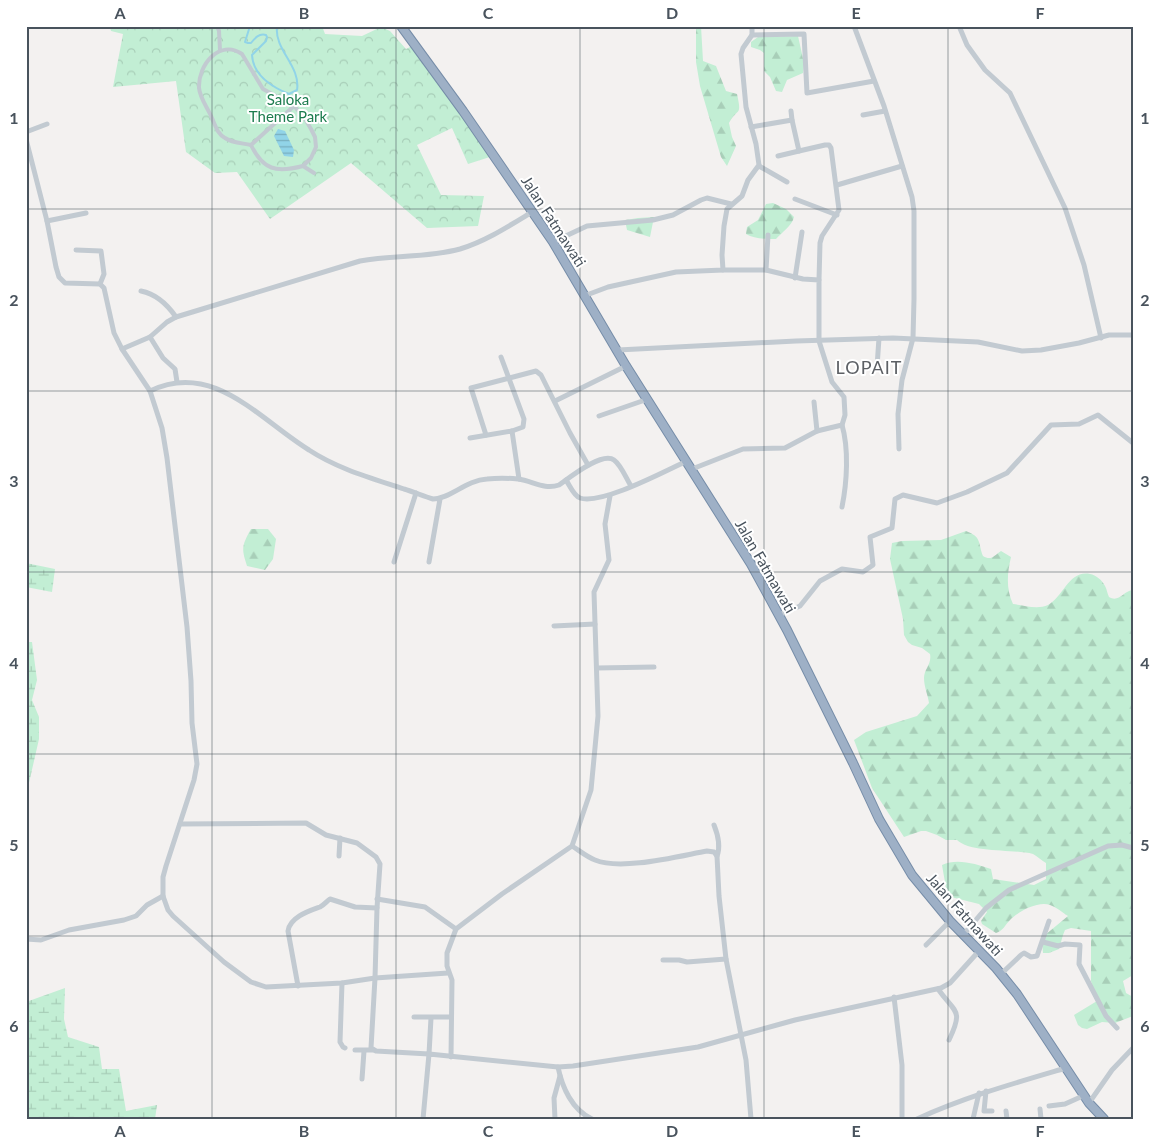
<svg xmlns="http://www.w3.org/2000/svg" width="1159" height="1145" font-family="Lato,sans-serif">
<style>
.forest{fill:url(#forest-firs)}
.wetland{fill:url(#wetland-marsh)}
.park{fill:url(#park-crowns)}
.water{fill:url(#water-rules)}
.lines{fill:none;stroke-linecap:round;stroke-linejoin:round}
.stream{stroke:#91d4e8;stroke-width:2}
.trunk-casing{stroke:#768da8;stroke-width:10}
.pedestrian{stroke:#c2cad1;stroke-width:4}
.minor{stroke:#c2cad1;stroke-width:5}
.trunk{stroke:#9eb0c6;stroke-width:8}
.grid{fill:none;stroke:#49535d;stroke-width:1;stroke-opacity:0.55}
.labels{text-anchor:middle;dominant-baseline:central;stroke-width:4;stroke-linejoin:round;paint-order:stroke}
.park-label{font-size:15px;fill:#1c7c4e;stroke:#fff}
.street-label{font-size:15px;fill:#49535d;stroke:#fff}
.quarter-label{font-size:18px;letter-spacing:1px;fill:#5d6065;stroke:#fff}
.neatline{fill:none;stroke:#49535d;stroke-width:2}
.grid-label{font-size:16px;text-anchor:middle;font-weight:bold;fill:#49535d}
</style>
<defs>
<pattern id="forest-firs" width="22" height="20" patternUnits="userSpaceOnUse" patternTransform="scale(1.25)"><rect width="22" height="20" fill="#c2eed4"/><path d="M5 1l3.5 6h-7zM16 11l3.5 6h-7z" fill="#a8ceb8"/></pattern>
<pattern id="wetland-marsh" width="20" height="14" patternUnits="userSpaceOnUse" patternTransform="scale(1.25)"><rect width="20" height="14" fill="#c2eed4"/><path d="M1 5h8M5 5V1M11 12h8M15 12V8" fill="none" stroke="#a8ceb8"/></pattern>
<pattern id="park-crowns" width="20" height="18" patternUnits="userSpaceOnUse" patternTransform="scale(1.25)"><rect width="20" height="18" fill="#c2eed4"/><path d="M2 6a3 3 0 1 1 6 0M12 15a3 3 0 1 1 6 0" fill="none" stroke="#a8ceb8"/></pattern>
<pattern id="water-rules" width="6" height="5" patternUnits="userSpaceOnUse" patternTransform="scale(1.25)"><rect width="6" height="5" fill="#91d4e8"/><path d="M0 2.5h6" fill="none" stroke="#78afbf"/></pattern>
</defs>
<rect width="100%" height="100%" fill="#f3f1f0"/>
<!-- forest -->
<g class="forest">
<path d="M696,26h5l2,35 13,5 10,25 11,3c5,23 1,13 -8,29l3,14 4,9 -9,20 -6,-9 -21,-71 -4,-24z"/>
<polygon points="798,36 804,63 803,73 787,80 782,92 776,91 770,77 764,71 764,53 760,50 751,47 751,42 758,37"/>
<path d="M773,203l13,6 8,8c-2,9 -12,15 -18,22 -10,0 -22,0 -30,-5l1,-7 11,-7 8,-16z"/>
<polygon points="654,217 650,237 627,230 625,220 638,218"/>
<path d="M251,529h17l8,10 -3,20 -8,11 -18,-4c-6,-18 -5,-21 4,-37z"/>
<path d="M966,531c16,6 12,12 17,25 8,5 11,0 18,-5l10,6c-4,17 -5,32 2,47 10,1 24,6 35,1 16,-9 21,-35 42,-31 6,1 12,6 15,12 2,3 2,7 4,11 10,6 14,-6 24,-7v385l-10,6 3,12 7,4v19l-18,7 -13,-1 -15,7 -5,-1 -4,-3 -4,-10 23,-14 -6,-20v-50l-20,-3 -6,2 -2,5 -4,14 -10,4h-6l-1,-12 3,-6 23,-19c-6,-4 -12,-9 -18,-11 -12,-4 -31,6 -40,15 -5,5 -7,11 -14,13l-14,-9 -1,-3 6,-9 -8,-8 -28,-7 -5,-9 -4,-23c15,-7 34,-1 49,4l2,10 41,6 12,-6v-16c-4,-2 -9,-7 -13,-9 -19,-5 -63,-1 -76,-14h-11l-9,-5 -11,-4h-5l-17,6 -32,-49 -18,-48 12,-8 51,-16 12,-13c-1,-8 -5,-16 -5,-25 0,-9 8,-14 6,-24l-8,-6 -10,-3 -4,-3 -4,-7 -1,-16 -13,-60 2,-16 10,-2 39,-1z"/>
</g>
<!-- wetland -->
<g class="wetland">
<polygon points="26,563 55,569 52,592 26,587"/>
<polygon points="26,642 32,642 37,680 32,700 39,717 39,739 26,796"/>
<polygon points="65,988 64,1019 68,1037 99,1047 102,1069 119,1069 126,1111 157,1105 155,1119 26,1119 26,1002"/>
</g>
<!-- park -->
<polygon class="park" points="110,26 322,26 325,34 362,36 381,27 390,31 406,49 412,46 493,156 468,164 452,128 417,145 441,195 484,196 478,226 427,228 351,163 270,219 237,172 215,173 186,152 176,81 113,87 123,34 111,31"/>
<!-- water -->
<polygon class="water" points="278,129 285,131 294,150 293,157 284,156 274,136"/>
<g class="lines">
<!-- stream -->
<path class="stream" d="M250,26l-5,16 3,1h3c4,-5 8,-10 15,-8l1,2 -1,4 -14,14c1,20 20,32 37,39l8,-4c4,-24 -23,-40 -20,-64"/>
<defs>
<polyline id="trunk" points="401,26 463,111 553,242 626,366 751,564 787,630 853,763 879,819 912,875 950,921 996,968 1017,994 1089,1103 1104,1119"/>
</defs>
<!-- trunk casing -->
<use href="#trunk" class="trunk-casing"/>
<!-- pedestrian -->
<g class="pedestrian">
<polyline points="217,26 219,31 220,50"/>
<path d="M294,106l-43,39c12,25 25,28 52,21l11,7"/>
<path d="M251,145c-9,-2 -19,-2 -26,-7 -8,-4 -10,-14 -14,-22 -4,-9 -11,-18 -12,-28 -1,-23 20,-49 43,-34l21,35 31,17 10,11 7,12 4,8 1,10 -5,11 -8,8"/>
</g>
<!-- minor -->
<g class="minor">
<polyline points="854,26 884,106 912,197 914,211 914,299 913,338 902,380 898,414 899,449"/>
<polyline points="959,26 967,45 985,70 1010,93 1065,208 1084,265 1101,338"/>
<polyline points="752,35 804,34 807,93 874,81"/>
<polyline points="791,111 792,120"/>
<polyline points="863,115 885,111"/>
<polyline points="751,127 792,120 799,151 825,145 829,145 831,148 839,210 822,236 820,243 819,280"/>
<polyline points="26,132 47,124"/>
<path d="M26,139l21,82 9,46 3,10 6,6 35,1 4,4 10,45 8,16 28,42c63,-31 110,29 159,59 29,19 62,28 95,39 10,3 19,7 29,10 17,0 33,-19 54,-20 9,-1 21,-1 31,0 15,2 26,11 41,6 10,-7 43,-34 55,-25 7,5 12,18 17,26"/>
<polyline points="778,156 799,151"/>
<polyline points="759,166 787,182"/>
<polyline points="837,185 902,166"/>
<polyline points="795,199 837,215"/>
<polyline points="47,221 86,213"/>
<polyline points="553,242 587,226 653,220 673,215 701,200 707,198 731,204"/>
<polyline points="76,250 101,251 104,274 100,284"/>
<polyline points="766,270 768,235"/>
<polyline points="795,278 802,232"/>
<path d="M141,291c15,3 26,13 35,26"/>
<polyline points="584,296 608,287 676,272 723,270 722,255 724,226 727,209 742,196 748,180 759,165 756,144 746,107 741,54 743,48 752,35 752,26"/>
<polyline points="150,337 163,358 175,369 177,382"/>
<path d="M122,349l28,-12 17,-15 9,-5 184,-56c33,-6 68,-3 100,-12 26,-8 49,-23 72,-37"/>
<polyline points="618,350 796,341 893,338 978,342 1022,351 1041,350 1079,343 1109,335 1133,335"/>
<polyline points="877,367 879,338"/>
<polyline points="150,391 162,428 167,458 187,627 191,681 192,723 197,764 194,780 166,866 163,877 163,896 168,910 173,916 224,962 251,982 266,987 342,983 375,978 448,973"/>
<polyline points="555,401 626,366"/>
<polyline points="814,402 817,431"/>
<polyline points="599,416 648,399"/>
<polyline points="512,431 519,479"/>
<polyline points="486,435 471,388 536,371 541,375 570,433 588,465"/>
<polyline points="470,438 512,431 523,427 524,419 501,357"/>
<polyline points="692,469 743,449 785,448 817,431 842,425 845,415 844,397 832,382 819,341 819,280 803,279 766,270 723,270"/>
<path d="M566,480c4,6 8,16 14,18 22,7 85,-27 107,-37"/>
<path d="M842,507c5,-25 7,-58 0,-82"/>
<polyline points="394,562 416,493"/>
<polyline points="429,562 440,499"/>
<polyline points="779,615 800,606 820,581 842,569 863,572 873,565 870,537 892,528 895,499 903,495 937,503 967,492 1007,473 1051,425 1079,424 1098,415 1133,443"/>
<polyline points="554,626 595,624"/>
<polyline points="597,668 654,667"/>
<polyline points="180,824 306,823 326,835 357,843 376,857 380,864 377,908 375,978 371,1048 376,1051 429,1054 431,1018"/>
<path d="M714,825c4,10 7,21 3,31"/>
<path d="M572,846c8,5 15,11 23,14 26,11 84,-4 112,-9l7,1 3,4 2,40 7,63 20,101 5,59"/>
<polyline points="339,856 340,838"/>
<polyline points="377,899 425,907 456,929"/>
<polyline points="963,935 986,908 1009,890 1108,846 1122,845 1133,848"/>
<polyline points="26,939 41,940 69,930 124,920 136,916 147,905 163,896"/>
<polyline points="1043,942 1058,946 1065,944 1080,945 1079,964 1106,1016 1117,1028"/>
<polyline points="926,945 950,921"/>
<polyline points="663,960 679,960 687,962 726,959"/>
<polyline points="1001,974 1021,955 1024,953 1031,957 1037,956 1049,921"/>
<polyline points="342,983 340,1042 343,1047 345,1048"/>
<path d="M298,986l-10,-55c2,-14 21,-20 32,-24 4,-2 7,-6 10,-8l25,8 22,1"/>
<path d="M938,989c17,24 26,20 11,51"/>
<polyline points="894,997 902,1065 902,1119"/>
<polyline points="414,1017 451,1017"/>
<polyline points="355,1050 373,1050"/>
<polyline points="451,1057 452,980 447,966 447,953 456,929 502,894 572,846 591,790 598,716 594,592 609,560 605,524 610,496"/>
<path d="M558,1067c4,20 14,43 34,52"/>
<polyline points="362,1079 364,1051"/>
<polyline points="986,1091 984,1111 992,1111"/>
<polyline points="1089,1103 1112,1070 1133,1048"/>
<polyline points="1049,1106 1065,1104 1085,1095"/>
<polyline points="1040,1109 1041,1119"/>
<polyline points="1006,1111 1007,1119"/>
<polyline points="423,1119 429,1054 558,1067 573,1066 698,1047 795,1020 941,988 950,983 979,951"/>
<polyline points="555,1119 554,1098 560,1076"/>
<path d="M917,1119c48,-22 98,-36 149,-51"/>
<polyline points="973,1119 979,1093"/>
</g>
<!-- trunk -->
<use href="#trunk" class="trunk"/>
</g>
<!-- grid -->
<path class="grid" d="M212,26v1093M396,26v1093M580,26v1093M764,26v1093M948,26v1093M26,209h1107M26,391h1107M26,572h1107M26,754h1107M26,936h1107"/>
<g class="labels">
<!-- park labels -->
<g class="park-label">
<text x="288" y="99">Saloka<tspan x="288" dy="17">Theme Park</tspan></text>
</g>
<!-- street labels -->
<g class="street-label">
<text transform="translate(554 221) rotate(57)">Jalan Fatmawati</text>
<text transform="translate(766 566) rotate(60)">Jalan Fatmawati</text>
<text transform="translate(965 914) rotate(48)">Jalan Fatmawati</text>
</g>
<!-- quarter labels -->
<g class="quarter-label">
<text x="869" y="367">LOPAIT</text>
</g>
</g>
<!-- border -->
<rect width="1159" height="1145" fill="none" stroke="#ffffff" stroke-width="55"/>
<rect x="28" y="28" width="1104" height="1090" class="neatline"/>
<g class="grid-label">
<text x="120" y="19">A</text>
<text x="304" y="19">B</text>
<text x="488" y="19">C</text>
<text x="672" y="19">D</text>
<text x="856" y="19">E</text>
<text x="1040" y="19">F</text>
<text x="14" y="124">1</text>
<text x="1145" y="124">1</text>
<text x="14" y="306">2</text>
<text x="1145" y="306">2</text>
<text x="14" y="487">3</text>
<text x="1145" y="487">3</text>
<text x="14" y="669">4</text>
<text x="1145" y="669">4</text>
<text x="14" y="851">5</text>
<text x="1145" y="851">5</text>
<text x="14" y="1032">6</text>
<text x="1145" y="1032">6</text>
<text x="120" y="1137">A</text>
<text x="304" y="1137">B</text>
<text x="488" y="1137">C</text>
<text x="672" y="1137">D</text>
<text x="856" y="1137">E</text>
<text x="1040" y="1137">F</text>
</g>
</svg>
